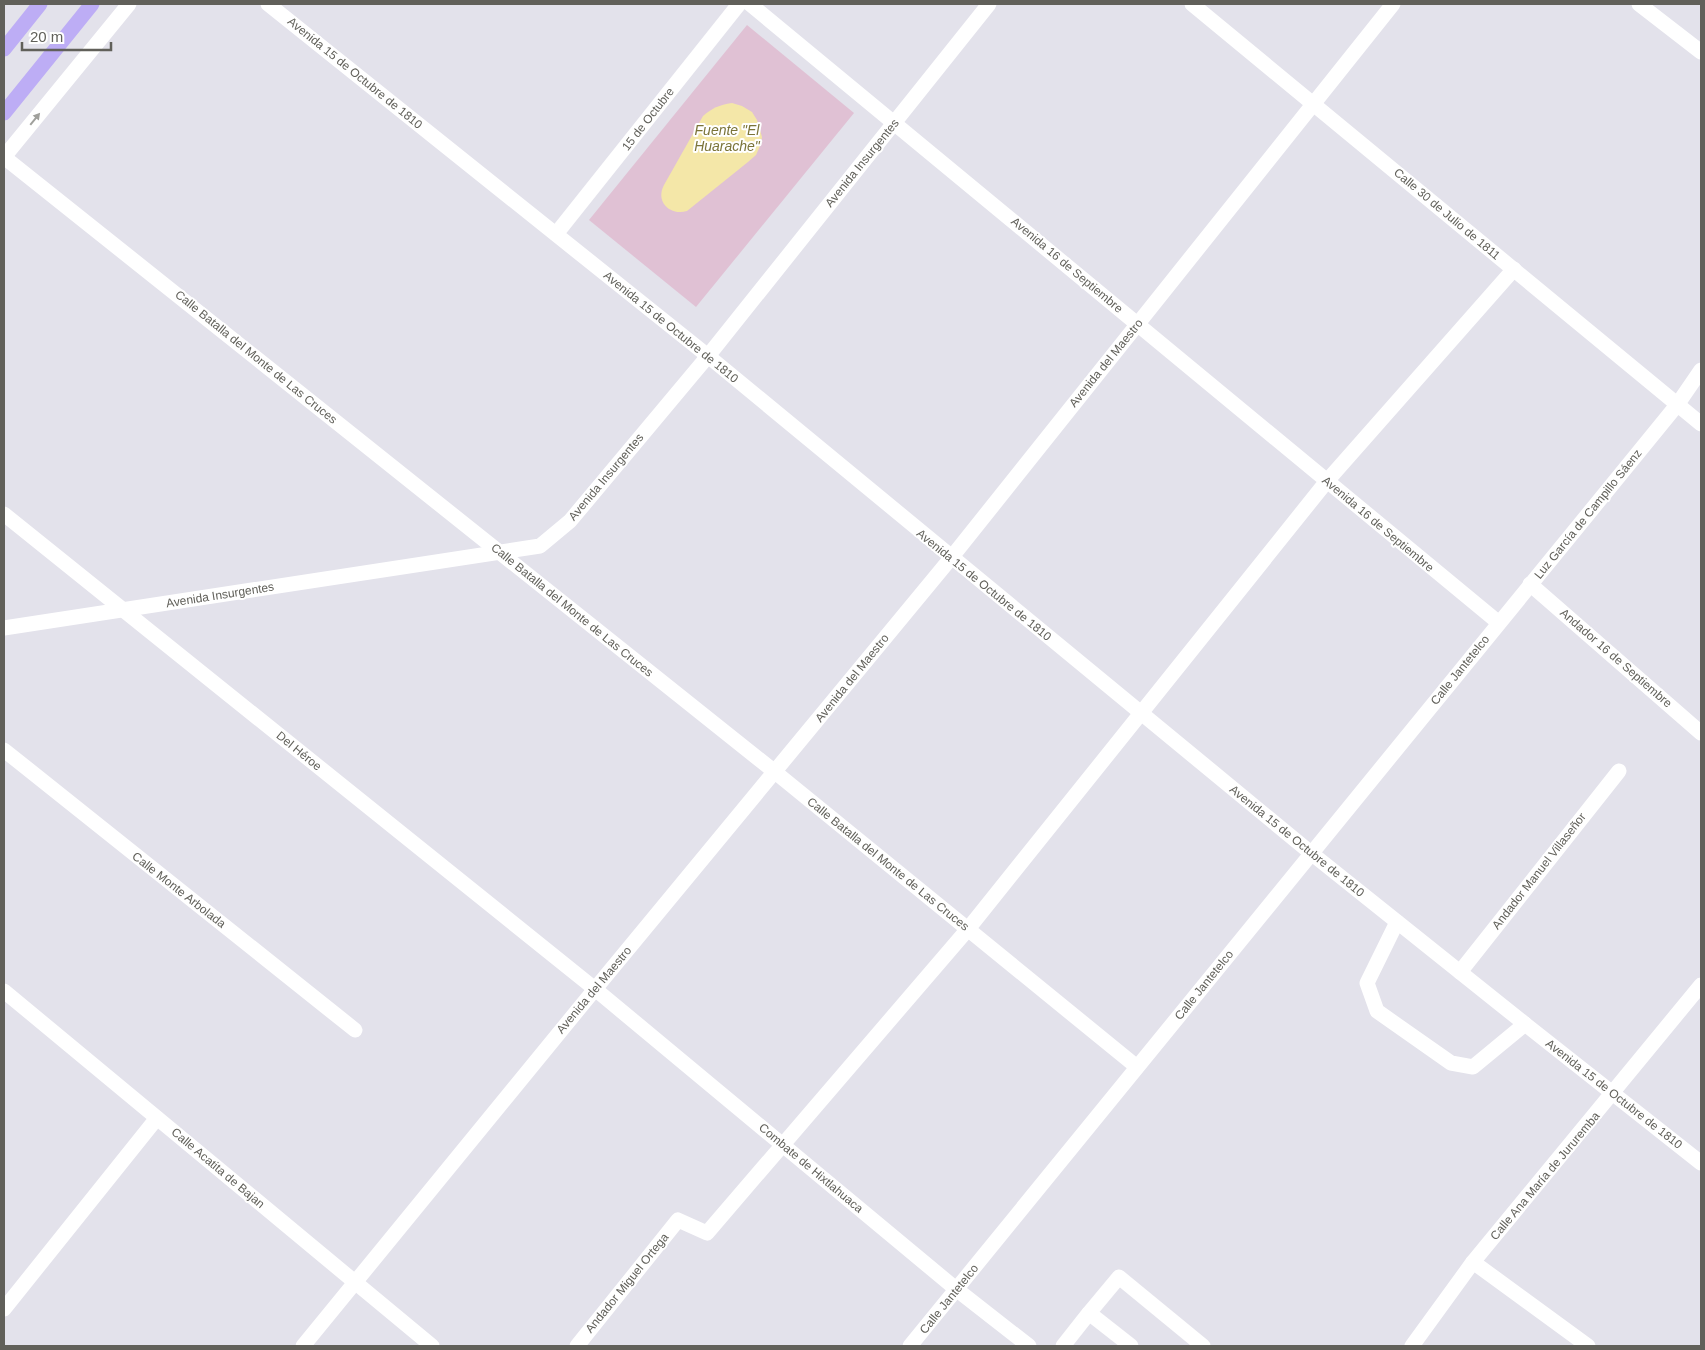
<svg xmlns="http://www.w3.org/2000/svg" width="1705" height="1350" font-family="Helvetica,sans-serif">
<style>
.green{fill:#e0c1d4}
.water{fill:#f4e7a8}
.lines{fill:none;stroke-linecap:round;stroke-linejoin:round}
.minor{stroke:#fff;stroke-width:15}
.major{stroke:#bdadf5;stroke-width:15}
.oneway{fill:#a0a09c}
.labels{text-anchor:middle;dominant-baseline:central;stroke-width:4;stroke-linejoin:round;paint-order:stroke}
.street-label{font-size:12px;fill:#61605a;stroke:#fff}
.water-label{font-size:14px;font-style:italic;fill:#7b7439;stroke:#fff}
</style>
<rect width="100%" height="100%" fill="#e3e2eb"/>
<!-- green -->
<polygon class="green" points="747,25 854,113 696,307 589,220"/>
<!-- water -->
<path class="water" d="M732,103l10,3 10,6 5,8 5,17 -2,9 -4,9 -8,7 -61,49c-17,5 -32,-9 -23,-26l39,-69c9,-8 16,-11 29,-13z"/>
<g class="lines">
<!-- minor -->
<g class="minor">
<polyline points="268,4 708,356 1311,853 1525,1024 1701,1163"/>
<polyline points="750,4 1499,623"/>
<polyline points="1192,4 1701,424"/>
<polyline points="1639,4 1701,52"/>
<polyline points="4,157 775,772 1137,1067"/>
<polyline points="4,157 129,4"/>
<polyline points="556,234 739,4"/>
<polyline points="4,514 595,989 956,1289 1029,1346"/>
<polyline points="1530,584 1701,733"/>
<polyline points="4,628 540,546 570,521 708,356 989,4"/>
<polyline points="4,750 355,1030"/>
<polyline points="1397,922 1367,983 1377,1011 1451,1063 1473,1067 1525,1024"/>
<polyline points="1460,972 1619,771"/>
<polyline points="4,991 432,1346"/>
<polyline points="1473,1262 1588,1346"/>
<polyline points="4,1309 157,1118"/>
<polyline points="1089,1313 1119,1277 1203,1346"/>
<polyline points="303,1346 595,989 951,558 1393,4"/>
<polyline points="577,1346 678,1220 707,1233 968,929 1327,481 1514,269"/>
<polyline points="910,1346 1677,405 1701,370"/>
<polyline points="1063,1346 1089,1313 1131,1346"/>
<polyline points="1412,1346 1473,1262 1701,985"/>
</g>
<!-- major -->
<g class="major">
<polyline points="4,49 40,4"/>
<polyline points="4,113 92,4"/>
</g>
</g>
<!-- one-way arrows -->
<defs><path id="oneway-solid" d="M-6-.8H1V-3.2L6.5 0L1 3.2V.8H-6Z" transform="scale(1.25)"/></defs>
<use class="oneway" href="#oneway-solid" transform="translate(35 119) rotate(-51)"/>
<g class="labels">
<!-- street labels -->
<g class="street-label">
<text transform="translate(355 73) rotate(39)">Avenida 15 de Octubre de 1810</text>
<text transform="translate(648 119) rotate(-52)">15 de Octubre</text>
<text transform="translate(862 163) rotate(-51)">Avenida Insurgentes</text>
<text transform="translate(1447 214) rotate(40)">Calle 30 de Julio de 1811</text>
<text transform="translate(1067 265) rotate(40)">Avenida 16 de Septiembre</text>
<text transform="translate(671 327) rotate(39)">Avenida 15 de Octubre de 1810</text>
<text transform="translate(256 357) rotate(39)">Calle Batalla del Monte de Las Cruces</text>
<text transform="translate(1106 363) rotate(-51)">Avenida del Maestro</text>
<text transform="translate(606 477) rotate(-50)">Avenida Insurgentes</text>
<text transform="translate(1588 514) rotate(-51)">Luz García de Campillo Sáenz</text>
<text transform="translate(1378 524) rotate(40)">Avenida 16 de Septiembre</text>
<text transform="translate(984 585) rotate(39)">Avenida 15 de Octubre de 1810</text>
<text transform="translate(220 595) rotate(-9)">Avenida Insurgentes</text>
<text transform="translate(572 610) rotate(39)">Calle Batalla del Monte de Las Cruces</text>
<text transform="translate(1616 658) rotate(41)">Andador 16 de Septiembre</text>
<text transform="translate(1460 670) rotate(-51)">Calle Jantetelco</text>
<text transform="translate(852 678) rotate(-51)">Avenida del Maestro</text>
<text transform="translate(299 751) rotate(39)">Del Héroe</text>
<text transform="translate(1297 841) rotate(39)">Avenida 15 de Octubre de 1810</text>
<text transform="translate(888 864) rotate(39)">Calle Batalla del Monte de Las Cruces</text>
<text transform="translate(1539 871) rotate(-52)">Andador Manuel Villaseñor</text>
<text transform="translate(179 890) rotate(38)">Calle Monte Arbolada</text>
<text transform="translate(1204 985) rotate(-51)">Calle Jantetelco</text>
<text transform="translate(594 990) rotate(-50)">Avenida del Maestro</text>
<text transform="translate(1614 1094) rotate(38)">Avenida 15 de Octubre de 1810</text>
<text transform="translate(218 1168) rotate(40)">Calle Acatita de Bajan</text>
<text transform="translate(811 1168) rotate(40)">Combate de Hixtlahuaca</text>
<text transform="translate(1545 1176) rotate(-50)">Calle Ana María de Jururemba</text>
<text transform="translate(627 1283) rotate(-51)">Andador Miguel Ortega</text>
<text transform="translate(949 1299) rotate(-51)">Calle Jantetelco</text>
</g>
<!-- water labels -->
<g class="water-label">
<text x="727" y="130">Fuente "El<tspan x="727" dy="16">Huarache"</tspan></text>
</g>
</g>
<!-- border -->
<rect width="1705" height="1350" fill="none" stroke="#61605a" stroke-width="10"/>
<!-- scale -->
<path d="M22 42v8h89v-8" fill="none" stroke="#61605a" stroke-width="2.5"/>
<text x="30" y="42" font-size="15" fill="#61605a" stroke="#ffffff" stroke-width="4" paint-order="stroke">20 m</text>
</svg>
